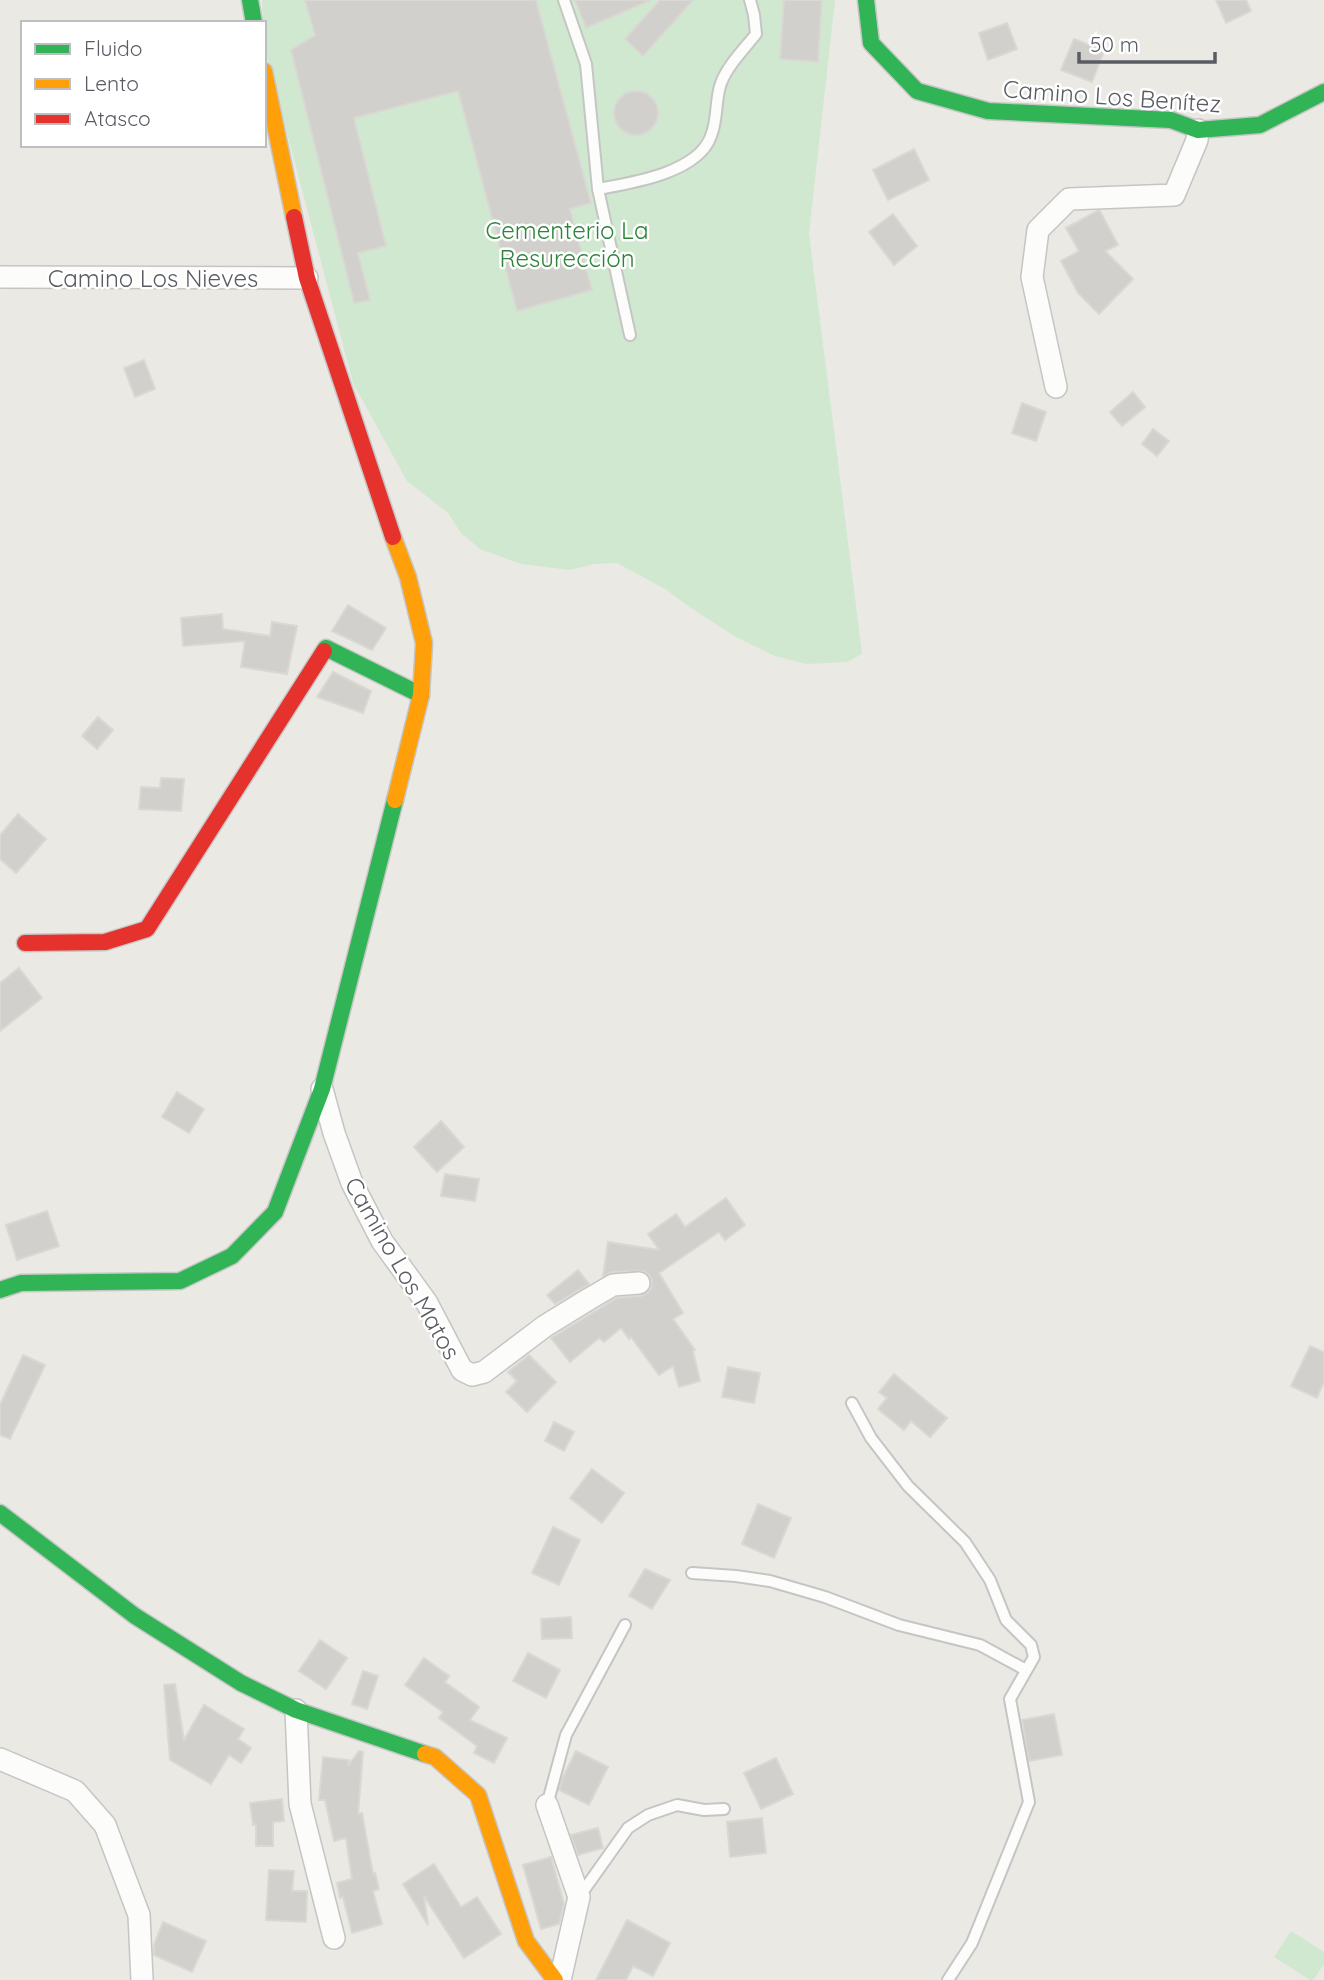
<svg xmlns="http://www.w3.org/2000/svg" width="1324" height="1980" font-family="Quicksand,sans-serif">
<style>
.green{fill:#d0e8d0}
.building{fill:#d1d0cc;stroke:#dad8d2;stroke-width:2}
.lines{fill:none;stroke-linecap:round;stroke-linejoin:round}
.lane-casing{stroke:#c6c5c5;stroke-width:14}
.street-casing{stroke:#c6c5c5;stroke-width:24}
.fast-casing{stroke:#c6c6c6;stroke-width:19}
.slow-casing{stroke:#c6c6c6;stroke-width:19}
.jam-casing{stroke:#c6c6c6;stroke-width:19}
.lane{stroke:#fcfcfb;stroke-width:10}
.street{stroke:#fcfcfb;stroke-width:21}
.fast{stroke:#30b455;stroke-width:16}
.slow{stroke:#ff9f0a;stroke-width:16}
.jam{stroke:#e5322d;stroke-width:16}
.labels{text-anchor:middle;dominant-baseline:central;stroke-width:5;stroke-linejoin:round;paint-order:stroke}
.street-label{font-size:24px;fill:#595c63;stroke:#fff}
.park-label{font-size:24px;fill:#2e843d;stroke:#fff}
</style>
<rect width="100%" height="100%" fill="#eae9e3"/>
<!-- green -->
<g class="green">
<polygon points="262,0 835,0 809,233 862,654 847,662 806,664 775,656 736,637 691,608 665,589 617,563 594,564 570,570 521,564 480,549 461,533 448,513 407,481 353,383 264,46"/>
<polygon points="1291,1931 1324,1952 1324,1964 1313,1980 1310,1980 1274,1957"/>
</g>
<!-- building -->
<g class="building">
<polygon points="305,0 536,0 591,203 570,209 592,290 517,311 458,91 354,118 386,246 358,253 370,300 354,303 291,50 315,35"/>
<polygon points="575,0 651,0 586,28"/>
<polygon points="660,0 693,0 643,56 625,39"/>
<polygon points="784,0 822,0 818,62 780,59"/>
<polygon points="1216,0 1246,0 1251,11 1226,23"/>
<polygon points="1007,23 1017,49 988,60 979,33"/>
<polygon points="1074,39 1104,51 1092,82 1061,70"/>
<circle cx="636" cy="113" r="22"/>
<polygon points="914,149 929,180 888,200 873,170"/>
<polygon points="1097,211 1100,211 1118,245 1105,251 1133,279 1099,314 1078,293 1061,261 1079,251 1066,228"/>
<polygon points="893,214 917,246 894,265 869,232"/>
<polygon points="144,360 155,389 135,397 124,368"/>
<polygon points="1133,392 1145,407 1122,426 1110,412"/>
<polygon points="1022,403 1046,412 1036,441 1012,433"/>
<polygon points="1153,429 1169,441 1157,456 1142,444"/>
<polygon points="348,605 386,628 372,650 332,631"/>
<polygon points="222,614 223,629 270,636 272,622 297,626 287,674 241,667 245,641 183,646 181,618"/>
<polygon points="333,672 371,691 363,713 317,697"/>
<polygon points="98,717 113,730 97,749 82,736"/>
<polygon points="161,778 184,779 181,811 139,809 141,787 160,788"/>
<polygon points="18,814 46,839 16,873 0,859 0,835"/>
<polygon points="19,968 42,998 0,1031 0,983"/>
<polygon points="177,1092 204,1109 189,1133 162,1117"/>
<polygon points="441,1121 464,1147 437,1172 414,1147"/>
<polygon points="445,1174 479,1179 475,1201 441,1196"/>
<polygon points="726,1198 745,1225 725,1240 719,1232 659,1273 683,1313 673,1319 695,1350 693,1351 700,1381 679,1387 673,1366 659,1375 631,1337 629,1339 621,1328 604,1342 599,1338 570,1362 551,1338 617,1298 641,1296 647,1293 651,1288 652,1281 650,1276 644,1271 612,1272 603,1276 608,1242 659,1250 648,1234 676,1214 685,1227"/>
<polygon points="47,1211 59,1246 17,1260 6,1225"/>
<polygon points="578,1270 589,1284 555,1304 547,1295"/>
<polygon points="1310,1346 1324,1352 1324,1382 1317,1398 1291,1386"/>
<polygon points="23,1355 45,1365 10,1439 0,1435 0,1405"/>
<polygon points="529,1355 556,1382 527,1412 506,1392 517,1381 508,1372"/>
<polygon points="728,1367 760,1373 754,1403 722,1397"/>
<polygon points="894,1374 947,1418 930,1437 911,1421 904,1430 878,1409 887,1398 879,1392"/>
<polygon points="554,1422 574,1432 564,1451 545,1441"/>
<polygon points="592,1469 624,1493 602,1523 570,1498"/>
<polygon points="758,1504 791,1518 774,1558 742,1544"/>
<polygon points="553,1527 580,1540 559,1585 532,1573"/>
<polygon points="645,1569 670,1580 652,1609 629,1596"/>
<polygon points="571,1617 572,1638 542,1639 541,1619"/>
<polygon points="320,1640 347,1658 326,1689 299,1671"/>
<polygon points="528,1653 560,1670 546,1698 513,1681"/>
<polygon points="424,1658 449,1676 445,1682 479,1707 470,1720 507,1738 494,1763 474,1753 477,1746 439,1718 443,1712 405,1685"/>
<polygon points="363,1671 378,1676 367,1709 352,1704"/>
<polygon points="175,1684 184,1740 204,1705 244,1729 238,1739 251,1748 241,1763 229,1755 211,1784 170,1760 164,1685"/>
<polygon points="1054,1714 1062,1755 1029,1761 1022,1720"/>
<polygon points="359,1751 363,1752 358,1814 362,1813 373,1874 375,1873 379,1889 373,1891 382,1924 352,1933 343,1897 340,1898 337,1883 352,1879 346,1838 334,1841 325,1800 319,1800 323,1757 349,1760 348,1766"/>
<polygon points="576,1751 608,1767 589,1805 559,1790 563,1777"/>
<polygon points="776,1758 793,1794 761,1809 744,1773"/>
<polygon points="282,1799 284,1821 273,1822 273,1846 256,1846 256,1824 253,1825 250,1803"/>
<polygon points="762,1818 766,1853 730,1857 727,1822"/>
<polygon points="598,1828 603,1848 578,1855 571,1835"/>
<polygon points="551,1857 564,1904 559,1924 541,1929 523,1865"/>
<polygon points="434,1864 461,1907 477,1897 501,1934 464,1958 424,1896 428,1925 403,1884"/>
<polygon points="269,1870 294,1871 292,1891 307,1891 306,1922 266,1920"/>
<polygon points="627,1920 670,1943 653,1976 633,1966 626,1980 596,1980"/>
<polygon points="163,1922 206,1941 192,1972 154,1955 154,1945"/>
</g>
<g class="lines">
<defs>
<g id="lane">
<polyline points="564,0 586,64 598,189 630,335"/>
<path d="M598,189c33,-6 100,-16 113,-53 7,-17 4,-37 10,-53 7,-18 23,-34 35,-49l-2,-19 -4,-15"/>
<polyline points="852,1403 871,1438 908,1486 965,1542 990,1580 1006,1620 1031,1645 1034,1657 1010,1699 1029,1802 972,1943 948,1980"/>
<polyline points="692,1573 736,1576 770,1581 825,1597 899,1625 980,1645 1026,1670"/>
<polyline points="547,1805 566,1735 625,1625"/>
<polyline points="579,1897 628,1828 648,1815 677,1805 704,1810 724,1809"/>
</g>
<g id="street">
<polyline points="0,277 307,278"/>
<polyline points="1056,387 1032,277 1038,230 1069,199 1174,195 1197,140 1198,130"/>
<polyline points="322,1089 334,1133 352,1183 382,1241 427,1303 462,1370 472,1375 484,1372 545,1326 589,1299 613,1285 639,1283"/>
<polyline points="296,1710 300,1804 334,1938"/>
<polyline points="0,1759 75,1791 105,1825 139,1915 142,1980"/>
<polyline points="547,1805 579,1897 560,1980"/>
</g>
<g id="fast">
<polyline points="250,0 254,23"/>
<polyline points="866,0 871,43 917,91 988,111 1171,120 1198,130 1260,125 1324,92"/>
<polyline points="324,651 326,648 421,695"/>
<polyline points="0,1290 21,1283 180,1281 232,1256 275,1212 322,1089 395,800"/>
<polyline points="0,1513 135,1616 241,1683 296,1710 425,1754"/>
</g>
<g id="slow">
<polyline points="264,71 294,217"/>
<polyline points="393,537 408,577 424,643 421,695 395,800"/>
<polyline points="425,1754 435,1757 478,1795 526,1941 555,1980"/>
</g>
<g id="jam">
<polyline points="294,217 307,278 393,537"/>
<polyline points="25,943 105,942 147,929 324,651"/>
</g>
</defs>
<!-- lane casing -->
<use href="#lane" class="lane-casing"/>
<!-- street casing -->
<use href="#street" class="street-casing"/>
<!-- fast casing -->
<use href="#fast" class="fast-casing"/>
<!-- slow casing -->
<use href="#slow" class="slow-casing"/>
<!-- jam casing -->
<use href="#jam" class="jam-casing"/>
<!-- lane -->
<use href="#lane" class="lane"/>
<!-- street -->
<use href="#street" class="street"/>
<!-- fast -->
<use href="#fast" class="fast"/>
<!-- slow -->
<use href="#slow" class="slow"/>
<!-- jam -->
<use href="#jam" class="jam"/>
</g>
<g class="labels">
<!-- street labels -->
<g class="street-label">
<text transform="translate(1112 96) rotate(4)">Camino Los Benítez</text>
<text x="153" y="278">Camino Los Nieves</text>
<text transform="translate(403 1268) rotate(60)">Camino Los Matos</text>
</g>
<!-- park labels -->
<g class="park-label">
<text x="567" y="230">Cementerio La<tspan x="567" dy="28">Resurección</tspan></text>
</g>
</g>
<!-- legend -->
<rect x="21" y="21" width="245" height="126" fill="#ffffff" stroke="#bdbec1" stroke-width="2"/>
<rect x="35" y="44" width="35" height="10" fill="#30b455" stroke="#bdbec1" stroke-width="2"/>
<text x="84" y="56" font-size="21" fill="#595c63">Fluido</text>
<rect x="35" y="79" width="35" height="10" fill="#ff9f0a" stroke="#bdbec1" stroke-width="2"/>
<text x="84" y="91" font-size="21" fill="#595c63">Lento</text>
<rect x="35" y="114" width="35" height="10" fill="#e5322d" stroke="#bdbec1" stroke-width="2"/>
<text x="84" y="126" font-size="21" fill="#595c63">Atasco</text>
<!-- scale -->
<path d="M1079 52v10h136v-10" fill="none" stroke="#595c63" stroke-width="3.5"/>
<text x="1090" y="52" font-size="21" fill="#595c63" stroke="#ffffff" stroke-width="5" paint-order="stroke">50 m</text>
</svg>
